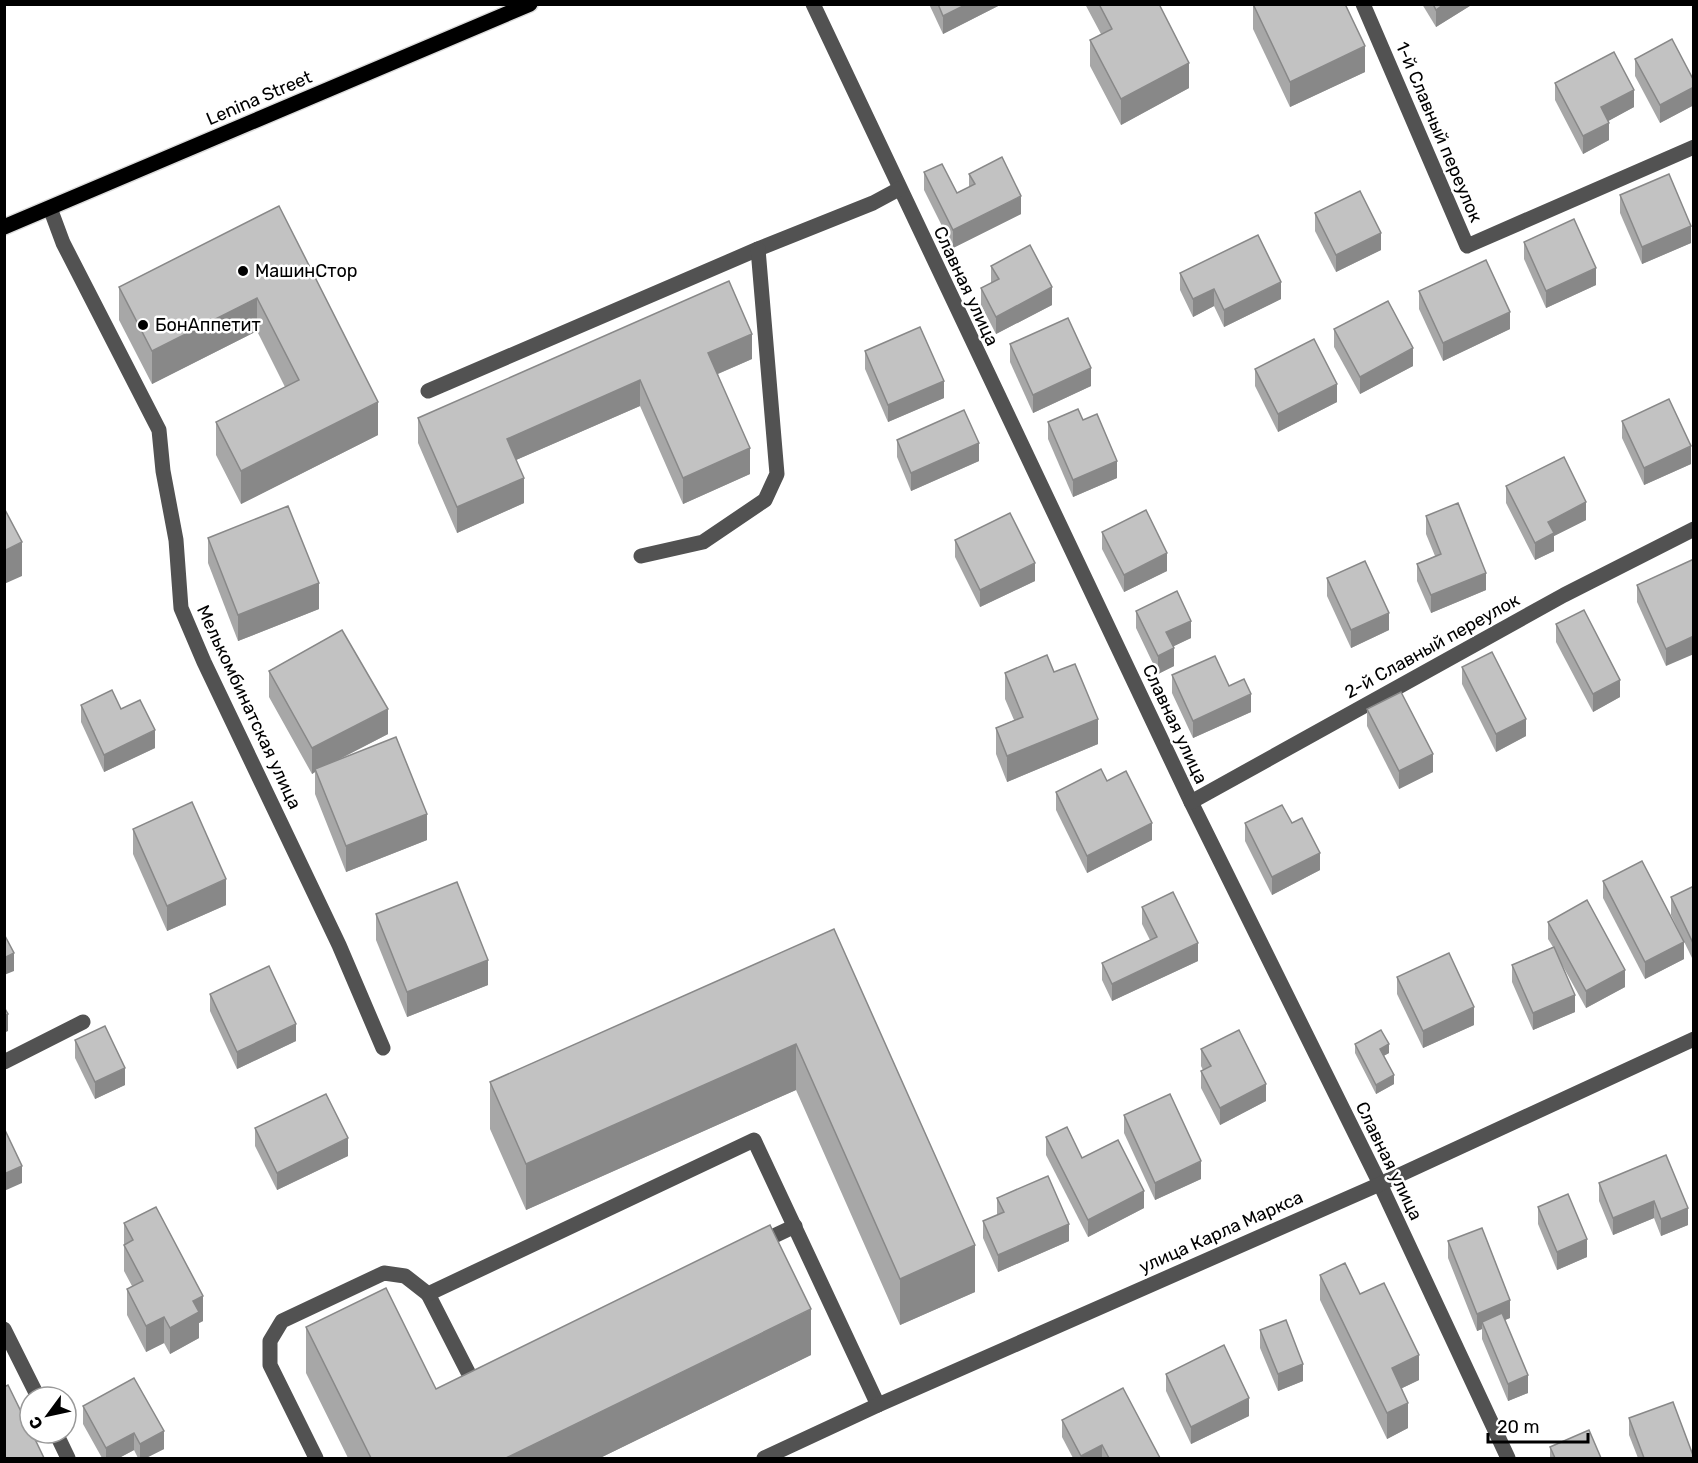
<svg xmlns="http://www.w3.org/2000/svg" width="1698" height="1463" font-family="Rubik,sans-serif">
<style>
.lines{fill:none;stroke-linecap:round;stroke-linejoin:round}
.major-casing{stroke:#dbdbdb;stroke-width:18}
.minor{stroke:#525252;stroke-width:15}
.major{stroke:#000;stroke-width:15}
.wall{fill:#a7a7a7}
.shaded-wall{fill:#888}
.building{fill:#c2c2c2;stroke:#888;stroke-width:1.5}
.poi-dot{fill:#000;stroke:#fff;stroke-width:2}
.labels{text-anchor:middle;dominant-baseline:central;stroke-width:5;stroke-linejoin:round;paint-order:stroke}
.street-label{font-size:18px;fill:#000;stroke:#fff}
.poi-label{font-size:18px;fill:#000;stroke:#fff;text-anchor:start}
</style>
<rect width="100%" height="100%" fill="#fff"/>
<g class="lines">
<defs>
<polyline id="major" points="4,227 530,4"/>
</defs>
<!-- major casing -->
<use href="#major" class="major-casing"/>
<!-- minor -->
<g class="minor">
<polyline points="813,4 1191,802 1380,1184 1508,1458"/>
<polyline points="1363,4 1467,246 1694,147"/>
<polyline points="50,208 63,243 159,430 163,471 176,540 181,608 204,662 339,945 383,1048"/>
<polyline points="428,391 758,249 873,203 899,189"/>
<polyline points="641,556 703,542 765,500 777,474 758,249"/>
<polyline points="1191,802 1564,595 1694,529"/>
<polyline points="4,1062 83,1022"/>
<polyline points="757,1244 795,1226"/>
<polyline points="428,1294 472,1380 483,1374"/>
<polyline points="4,1329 38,1397"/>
<polyline points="56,1433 68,1458"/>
<polyline points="316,1458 270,1365 270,1341 282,1321 384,1273 405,1276 428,1294 754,1140 878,1405"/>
<polyline points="764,1458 878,1405 1380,1184 1694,1039"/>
</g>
<!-- major -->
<use href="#major" class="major"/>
</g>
<!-- wall -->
<g class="wall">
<polygon points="929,4 1002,4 943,34"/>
<polygon points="1085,4 1159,4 1189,88 1121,125 1090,66 1090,40 1101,34"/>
<polygon points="1253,4 1345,4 1365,72 1290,107 1253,29"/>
<polygon points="1422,4 1473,4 1436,27"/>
<polygon points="1635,59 1694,81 1694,105 1660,123 1635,76"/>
<polygon points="1555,83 1634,107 1608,121 1609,140 1583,154 1555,100"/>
<polygon points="924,172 957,193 969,187 969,174 1021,214 953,248 924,190"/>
<polygon points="1620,195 1691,243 1642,264 1620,213"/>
<polygon points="279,206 378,435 241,504 216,455 216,422 285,387 257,331 152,384 119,320 119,287"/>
<polygon points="1315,213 1381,250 1336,272 1315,231"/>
<polygon points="1524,242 1596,285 1546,308 1524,259"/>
<polygon points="991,266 1052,305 996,334 981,305 981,288 991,283"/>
<polygon points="1180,273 1281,299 1224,327 1214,306 1193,317 1180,290"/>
<polygon points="1419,291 1510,329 1443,361 1419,309"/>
<polygon points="1334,329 1413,366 1360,394 1334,347"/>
<polygon points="1010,344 1091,386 1033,413 1010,362"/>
<polygon points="865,351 944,398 888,422 865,369"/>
<polygon points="752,359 718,374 750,474 683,504 640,406 516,460 524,503 457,533 418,443 418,418"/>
<polygon points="1255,369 1337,402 1278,432 1255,386"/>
<polygon points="1083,420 1117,478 1073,497 1048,439 1048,422"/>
<polygon points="1622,421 1691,464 1644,485 1622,438"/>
<polygon points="897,440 979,461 911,491 897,457"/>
<polygon points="1506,486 1586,520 1554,536 1554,551 1535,560 1506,503"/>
<polygon points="1426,516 1486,590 1431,613 1417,581 1417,564 1435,556 1426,534"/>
<polygon points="1102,532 1167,571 1124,592 1102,549"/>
<polygon points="208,538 319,609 238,641 208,563"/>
<polygon points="955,540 1035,581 980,607 955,557"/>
<polygon points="1694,559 1666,666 1637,602 1637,585"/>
<polygon points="1327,578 1389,630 1351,648 1327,596"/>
<polygon points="1136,611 1191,638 1173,646 1174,666 1158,674 1136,628"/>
<polygon points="1556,624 1620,697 1593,712 1556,642"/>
<polygon points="1462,667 1526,736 1496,752 1462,684"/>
<polygon points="269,671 388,734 340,759 427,840 346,872 315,794 315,772 312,774 269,697"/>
<polygon points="1054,672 1098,744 1007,782 996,754 996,728 1014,720 1005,699 1005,673"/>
<polygon points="1172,675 1229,686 1251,712 1193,738 1172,693"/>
<polygon points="81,705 121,709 155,748 104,772 81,722"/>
<polygon points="1367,709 1433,772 1399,789 1367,726"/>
<polygon points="1107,781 1152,840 1087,873 1056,810 1056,792"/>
<polygon points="1245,823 1292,823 1320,870 1272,895 1245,841"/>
<polygon points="133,829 226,905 167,931 133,854"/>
<polygon points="1603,881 1684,959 1645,979 1603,898"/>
<polygon points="1694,886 1693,960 1671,915 1671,897"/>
<polygon points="1142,907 1198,961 1112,1001 1102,980 1102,963 1150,940 1142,924"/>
<polygon points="376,914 488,985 407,1017 376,940"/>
<polygon points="1548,922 1625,987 1586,1008 1560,961 1575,1012 1533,1030 1512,982 1512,965 1553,947 1548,939"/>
<polygon points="834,929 975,1292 900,1325 796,1090 526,1210 490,1129 490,1082"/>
<polygon points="1397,977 1474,1025 1423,1048 1397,994"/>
<polygon points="210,994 296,1041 237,1069 210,1011"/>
<polygon points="75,1040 125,1085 95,1099 75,1058"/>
<polygon points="1355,1044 1389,1053 1383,1056 1394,1084 1376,1094 1355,1053"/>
<polygon points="1201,1049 1266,1101 1220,1125 1201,1088 1201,1071 1203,1070 1201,1066"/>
<polygon points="1124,1115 1201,1179 1155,1200 1124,1133"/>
<polygon points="255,1128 348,1156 277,1190 255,1146"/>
<polygon points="1046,1137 1082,1158 1144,1208 1088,1237 1046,1155"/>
<polygon points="1666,1155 1688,1225 1661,1236 1654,1218 1613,1235 1599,1201 1599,1183"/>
<polygon points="997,1198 1069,1241 998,1272 983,1238 983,1221 997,1215"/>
<polygon points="1538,1207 1587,1257 1557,1270 1538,1224"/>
<polygon points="124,1223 203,1321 199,1323 199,1338 170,1354 164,1343 146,1352 127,1315 127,1289 132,1286 124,1271"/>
<polygon points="1448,1241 1510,1318 1505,1320 1528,1393 1508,1401 1482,1339 1482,1329 1477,1331 1448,1258"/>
<polygon points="1320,1275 1360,1294 1419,1380 1402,1388 1408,1428 1387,1439 1320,1300"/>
<polygon points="306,1327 436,1389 811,1355 600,1458 348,1458 306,1373"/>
<polygon points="1260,1330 1303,1381 1278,1391 1260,1348"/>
<polygon points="1166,1374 1249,1416 1191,1444 1166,1391"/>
<polygon points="83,1406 164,1449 146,1458 138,1458 134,1450 119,1458 102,1458 83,1424"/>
<polygon points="1629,1418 1694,1458 1638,1458 1629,1435"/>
<polygon points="1062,1420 1160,1458 1073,1458 1062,1437"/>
<polygon points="1550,1447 1601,1458 1550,1458"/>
</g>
<!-- shaded-wall -->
<g class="shaded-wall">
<polygon points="967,4 1002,4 943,34 943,16"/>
<polygon points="1444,4 1473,4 1436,27 1436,10"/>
<polygon points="1365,46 1365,72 1290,107 1290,82"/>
<polygon points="1189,63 1189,88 1121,125 1121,99"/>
<polygon points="1694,87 1694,105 1660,123 1660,105"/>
<polygon points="1634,90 1634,107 1601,125 1601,107"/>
<polygon points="1609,123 1609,140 1583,154 1583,136"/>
<polygon points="1021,196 1021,214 953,248 953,230"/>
<polygon points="1691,226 1691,243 1642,264 1642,247"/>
<polygon points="1381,233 1381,250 1336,272 1336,255"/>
<polygon points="1596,268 1596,285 1546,308 1546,291"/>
<polygon points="1281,282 1281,299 1224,327 1224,310"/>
<polygon points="1052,287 1052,305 996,334 996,317"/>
<polygon points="1214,289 1214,306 1193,317 1193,299"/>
<polygon points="257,298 257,331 152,384 152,351"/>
<polygon points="1510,312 1510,329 1443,361 1443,343"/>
<polygon points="752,334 752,359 708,378 708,353"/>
<polygon points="1413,348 1413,366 1360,394 1360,377"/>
<polygon points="1091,368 1091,386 1033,413 1033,395"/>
<polygon points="640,380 640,406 507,464 507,439"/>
<polygon points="944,381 944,398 888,422 888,405"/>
<polygon points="1337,384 1337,402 1278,432 1278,414"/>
<polygon points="378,402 378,435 241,504 241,471"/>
<polygon points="979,443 979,461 911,491 911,473"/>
<polygon points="1691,446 1691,464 1644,485 1644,468"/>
<polygon points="750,448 750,474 683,504 683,478"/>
<polygon points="1117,461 1117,478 1073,497 1073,480"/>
<polygon points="524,478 524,503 457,533 457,507"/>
<polygon points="1586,502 1586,520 1554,536 1554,551 1535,560 1535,543 1548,522"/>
<polygon points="22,542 22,576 4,584 4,551"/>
<polygon points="1167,553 1167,571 1124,592 1124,575"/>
<polygon points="1035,563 1035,581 980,607 980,590"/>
<polygon points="1486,573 1486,590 1431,613 1431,595"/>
<polygon points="319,583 319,609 238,641 238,615"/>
<polygon points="1389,613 1389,630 1351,648 1351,630"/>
<polygon points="1191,621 1191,638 1166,650 1166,632"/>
<polygon points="1694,636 1694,654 1666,666 1666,649"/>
<polygon points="1174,648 1174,666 1158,674 1158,656"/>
<polygon points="1620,680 1620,697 1593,712 1593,694"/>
<polygon points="1251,694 1251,712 1193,738 1193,721"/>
<polygon points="388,709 388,734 316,771 315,769 315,772 312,774 312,748"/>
<polygon points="1098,719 1098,744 1007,782 1007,756"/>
<polygon points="1526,719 1526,736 1496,752 1496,734"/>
<polygon points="155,730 155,748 104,772 104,755"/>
<polygon points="1433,754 1433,772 1399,789 1399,771"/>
<polygon points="427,814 427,840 346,872 346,846"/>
<polygon points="1152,823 1152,840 1087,873 1087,856"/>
<polygon points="1320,853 1320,870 1272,895 1272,877"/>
<polygon points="226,879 226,905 167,931 167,906"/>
<polygon points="1684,942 1684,959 1645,979 1645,962"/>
<polygon points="1198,943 1198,961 1112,1001 1112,984"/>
<polygon points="14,953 14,971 4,975 4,958"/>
<polygon points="488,960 488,985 407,1017 407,992"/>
<polygon points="1625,970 1625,987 1586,1008 1586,991"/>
<polygon points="1575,995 1575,1012 1533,1030 1533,1013"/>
<polygon points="1474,1007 1474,1025 1423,1048 1423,1031"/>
<polygon points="8,1014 8,1031 4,1033 4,1016"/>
<polygon points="296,1024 296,1041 237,1069 237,1052"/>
<polygon points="796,1044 796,1090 526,1210 526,1164"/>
<polygon points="1389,1044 1389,1053 1380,1058 1380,1049"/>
<polygon points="125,1068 125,1085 95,1099 95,1082"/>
<polygon points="1394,1075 1394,1084 1376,1094 1376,1085"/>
<polygon points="1266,1084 1266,1101 1220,1125 1220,1108"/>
<polygon points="348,1138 348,1156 277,1190 277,1173"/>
<polygon points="1201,1161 1201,1179 1155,1200 1155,1183"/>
<polygon points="22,1166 22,1183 4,1191 4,1174"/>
<polygon points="1144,1191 1144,1208 1088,1237 1088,1220"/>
<polygon points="1654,1201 1654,1218 1613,1235 1613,1218"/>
<polygon points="1688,1208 1688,1225 1661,1236 1661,1219"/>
<polygon points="1069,1224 1069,1241 998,1272 998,1255"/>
<polygon points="1587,1239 1587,1257 1557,1270 1557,1252"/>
<polygon points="975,1245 975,1292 900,1325 900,1279"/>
<polygon points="203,1296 203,1321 199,1323 199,1338 170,1354 170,1328 193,1301"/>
<polygon points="1510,1300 1510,1318 1485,1328 1482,1322 1482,1329 1477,1331 1477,1314"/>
<polygon points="811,1309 811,1355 600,1458 506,1458"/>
<polygon points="164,1317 164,1343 146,1352 146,1326"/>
<polygon points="1419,1355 1419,1380 1392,1393 1392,1368"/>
<polygon points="1303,1364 1303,1381 1278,1391 1278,1374"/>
<polygon points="1528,1375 1528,1393 1508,1401 1508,1384"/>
<polygon points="1249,1398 1249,1416 1191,1444 1191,1427"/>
<polygon points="1408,1403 1408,1428 1387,1439 1387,1413"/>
<polygon points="164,1431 164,1449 146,1458 140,1458 140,1444"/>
<polygon points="134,1433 134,1450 119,1458 106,1458 106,1448"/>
<polygon points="1102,1445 1102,1458 1081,1458 1081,1456"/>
</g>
<!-- building -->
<g class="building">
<polygon points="938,4 967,4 943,16"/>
<polygon points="1099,4 1159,4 1189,63 1121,99 1090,40 1112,29"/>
<polygon points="1253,4 1345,4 1365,46 1290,82"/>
<polygon points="1433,4 1444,4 1436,10"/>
<polygon points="1672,39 1694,81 1694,87 1660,105 1635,59"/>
<polygon points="1614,52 1634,90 1601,107 1609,123 1583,136 1555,83"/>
<polygon points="1002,157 1021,196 953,230 924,172 942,164 957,193 975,184 969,174"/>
<polygon points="1669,174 1691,226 1642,247 1620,195"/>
<polygon points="1360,191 1381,233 1336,255 1315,213"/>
<polygon points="279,206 378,402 241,471 216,422 299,380 257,298 152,351 119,287"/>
<polygon points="1574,219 1596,268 1546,291 1524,242"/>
<polygon points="1258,235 1281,282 1224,310 1214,289 1193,299 1180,273"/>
<polygon points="1030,245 1052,287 996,317 981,288 999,279 991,266"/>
<polygon points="1486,260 1510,312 1443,343 1419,291"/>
<polygon points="729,281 752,334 708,353 750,448 683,478 640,380 507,439 524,478 457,507 418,418"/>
<polygon points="1388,301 1413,348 1360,377 1334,329"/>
<polygon points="1068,318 1091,368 1033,395 1010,344"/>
<polygon points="920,327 944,381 888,405 865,351"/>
<polygon points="1314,339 1337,384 1278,414 1255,369"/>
<polygon points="1669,399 1691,446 1644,468 1622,421"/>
<polygon points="1078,409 1083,420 1097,414 1117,461 1073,480 1048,422"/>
<polygon points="964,410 979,443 911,473 897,440"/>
<polygon points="1564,457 1586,502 1548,522 1554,533 1535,543 1506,486"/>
<polygon points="1458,503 1486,573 1431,595 1417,564 1441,554 1426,516"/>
<polygon points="288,506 319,583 238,615 208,538"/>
<polygon points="4,508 22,542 4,551"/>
<polygon points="1146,510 1167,553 1124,575 1102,532"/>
<polygon points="1010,513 1035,563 980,590 955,540"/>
<polygon points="1694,559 1694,636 1666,649 1637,585"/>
<polygon points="1365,561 1389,613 1351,630 1327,578"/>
<polygon points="1177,591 1191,621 1166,632 1174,648 1158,656 1136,611"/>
<polygon points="1584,610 1620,680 1593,694 1556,624"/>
<polygon points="342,630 388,709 312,748 269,671"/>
<polygon points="1492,652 1526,719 1496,734 1462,667"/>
<polygon points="1047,655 1054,672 1075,664 1098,719 1007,756 996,728 1023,717 1005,673"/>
<polygon points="1215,656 1229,686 1244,679 1251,694 1193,721 1172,675"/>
<polygon points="112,690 121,709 140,700 155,730 104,755 81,705"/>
<polygon points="1401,692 1433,754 1399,771 1367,709"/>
<polygon points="396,737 427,814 346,846 315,769"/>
<polygon points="1101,769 1107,781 1126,771 1152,823 1087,856 1056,792"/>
<polygon points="192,802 226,879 167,906 133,829"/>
<polygon points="1282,805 1292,823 1302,818 1320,853 1272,877 1245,823"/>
<polygon points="1642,861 1684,942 1645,962 1603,881"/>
<polygon points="457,882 488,960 407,992 376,914"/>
<polygon points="1694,886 1694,943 1693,943 1671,897"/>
<polygon points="1173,892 1198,943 1112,984 1102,963 1157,937 1142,907"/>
<polygon points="1587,900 1625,970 1586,991 1548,922"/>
<polygon points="834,929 975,1245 900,1279 796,1044 526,1164 490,1082"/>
<polygon points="4,934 14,953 4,958"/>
<polygon points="1554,947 1575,995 1533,1013 1512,965"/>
<polygon points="1449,953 1474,1007 1423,1031 1397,977"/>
<polygon points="269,966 296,1024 237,1052 210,994"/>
<polygon points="4,1007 8,1014 4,1016"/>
<polygon points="105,1026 125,1068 95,1082 75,1040"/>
<polygon points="1239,1030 1266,1084 1220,1108 1201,1071 1211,1066 1201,1049"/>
<polygon points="1381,1030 1389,1044 1380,1049 1394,1075 1376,1085 1355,1044"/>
<polygon points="326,1094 348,1138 277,1173 255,1128"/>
<polygon points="1170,1094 1201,1161 1155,1183 1124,1115"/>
<polygon points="1067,1127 1082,1158 1118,1140 1144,1191 1088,1220 1046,1137"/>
<polygon points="4,1128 22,1166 4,1174"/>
<polygon points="1666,1155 1688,1208 1661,1219 1654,1201 1613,1218 1599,1183"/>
<polygon points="1048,1176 1069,1224 998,1255 983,1221 1004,1212 997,1198"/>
<polygon points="1568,1194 1587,1239 1557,1252 1538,1207"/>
<polygon points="156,1207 203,1296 193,1301 199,1312 170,1328 164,1317 146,1326 127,1289 143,1281 124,1245 133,1240 124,1223"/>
<polygon points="770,1225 811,1309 506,1458 371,1458 306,1327 386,1288 436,1389"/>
<polygon points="1482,1228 1510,1300 1477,1314 1448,1241"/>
<polygon points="1345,1263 1360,1294 1384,1283 1419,1355 1392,1368 1408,1403 1387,1413 1320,1275"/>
<polygon points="1502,1313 1528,1375 1508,1384 1482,1322"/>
<polygon points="1286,1320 1303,1364 1278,1374 1260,1330"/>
<polygon points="1224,1345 1249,1398 1191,1427 1166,1374"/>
<polygon points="134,1378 164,1431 140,1444 134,1433 106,1448 83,1406"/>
<polygon points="8,1385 30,1430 30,1433 32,1433 44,1458 4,1458 4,1387"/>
<polygon points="1123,1388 1160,1458 1109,1458 1102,1445 1081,1456 1062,1420"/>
<polygon points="1673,1402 1694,1458 1644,1458 1629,1418"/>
<polygon points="1589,1430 1601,1458 1555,1458 1550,1447"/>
</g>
<!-- markers -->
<g class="poi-dot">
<circle cx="243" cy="271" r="6"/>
<circle cx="143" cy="325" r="6"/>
</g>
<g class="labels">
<!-- street labels -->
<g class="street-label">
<text transform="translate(259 98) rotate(-23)">Lenina Street</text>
<text transform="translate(1439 132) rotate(67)">1-й Славный переулок</text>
<text transform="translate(966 286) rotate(65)">Славная улица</text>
<text transform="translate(1432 646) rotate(-29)">2-й Славный переулок</text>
<text transform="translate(249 707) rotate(65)">Мелькомбинатская улица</text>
<text transform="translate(1175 724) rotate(65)">Славная улица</text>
<text transform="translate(1389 1161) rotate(64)">Славная улица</text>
<text transform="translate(1221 1232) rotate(-24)">улица Карла Маркса</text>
</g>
<!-- poi labels -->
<g class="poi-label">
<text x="255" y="271">МашинСтор</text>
<text x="155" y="325">БонАппетит</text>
</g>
</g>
<!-- border -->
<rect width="1698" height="1463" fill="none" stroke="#000000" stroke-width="12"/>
<!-- north arrow -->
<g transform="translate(48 1415) rotate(237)"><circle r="28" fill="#ffffff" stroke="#999999" stroke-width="1.5"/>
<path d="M0-4.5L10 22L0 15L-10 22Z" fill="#000000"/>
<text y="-9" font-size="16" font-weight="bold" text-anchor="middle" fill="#000000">С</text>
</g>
<!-- scale -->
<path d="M1488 1433v9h100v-9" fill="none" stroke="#000000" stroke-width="3"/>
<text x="1497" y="1433" font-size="18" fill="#000000" stroke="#ffffff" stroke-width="4.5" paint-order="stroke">20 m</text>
</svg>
